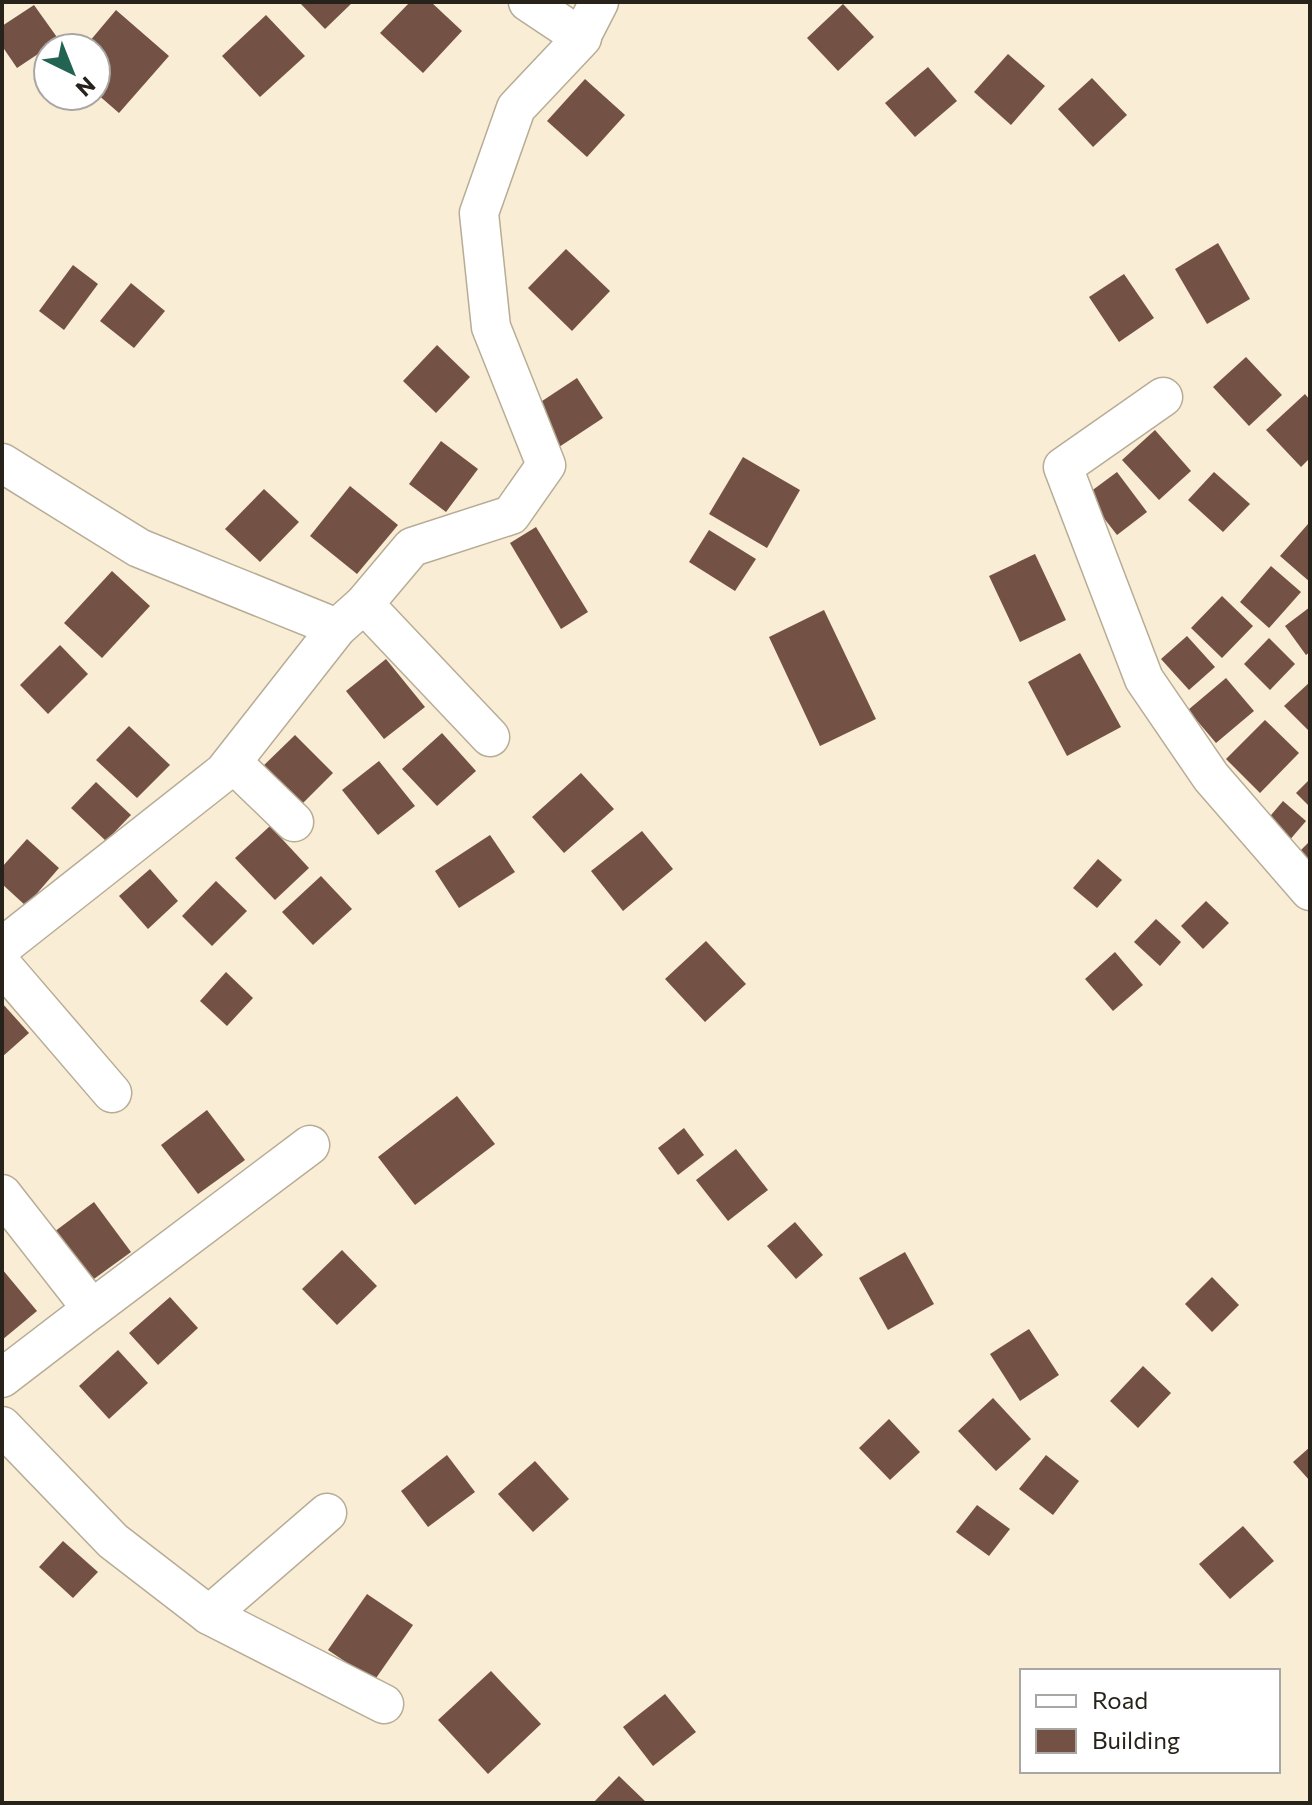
<svg xmlns="http://www.w3.org/2000/svg" width="1312" height="1805" font-family="Commissioner,sans-serif">
<style>
.building{fill:#745145}
.lines{fill:none;stroke-linecap:round;stroke-linejoin:round}
.minor-casing{stroke:#b7ac96;stroke-width:41}
.minor{stroke:#fff;stroke-width:38}
</style>
<rect width="100%" height="100%" fill="#f9edd6"/>
<!-- building -->
<g class="building">
<polygon points="299,2 353,2 325,29"/>
<polygon points="410,2 431,2 462,31 423,73 380,33"/>
<polygon points="843,4 874,37 838,71 807,38"/>
<polygon points="34,5 59,40 17,68 2,46 2,26"/>
<polygon points="116,10 169,56 119,113 96,93 96,48 84,48"/>
<polygon points="266,15 305,56 260,97 222,56"/>
<polygon points="1008,54 1045,86 1011,125 974,92"/>
<polygon points="928,67 957,101 915,137 885,103"/>
<polygon points="1092,78 1127,115 1093,147 1058,109"/>
<polygon points="585,79 625,115 587,157 547,121"/>
<polygon points="1218,243 1250,299 1207,324 1175,269"/>
<polygon points="566,249 610,291 572,331 528,288"/>
<polygon points="73,265 98,284 64,330 39,311"/>
<polygon points="1124,274 1154,318 1119,342 1089,297"/>
<polygon points="131,283 165,311 134,348 100,321"/>
<polygon points="437,345 470,377 436,413 403,381"/>
<polygon points="1246,357 1282,395 1249,426 1213,387"/>
<polygon points="577,378 603,418 556,449 530,409"/>
<polygon points="1305,394 1310,400 1310,458 1301,467 1266,430"/>
<polygon points="1155,430 1191,471 1159,500 1122,460"/>
<polygon points="441,441 478,469 446,512 409,484"/>
<polygon points="743,457 800,490 767,548 709,514"/>
<polygon points="1117,472 1147,512 1117,535 1086,495"/>
<polygon points="1214,472 1250,504 1223,532 1188,500"/>
<polygon points="350,486 398,525 357,574 310,536"/>
<polygon points="264,489 299,522 260,562 225,529"/>
<polygon points="1308,524 1310,525 1310,582 1280,556"/>
<polygon points="536,527 588,612 561,629 510,543"/>
<polygon points="709,530 756,559 735,591 689,562"/>
<polygon points="1035,554 1066,620 1020,642 989,576"/>
<polygon points="1271,566 1301,592 1269,628 1240,602"/>
<polygon points="112,571 150,606 102,658 64,623"/>
<polygon points="1222,596 1253,626 1222,658 1191,628"/>
<polygon points="1310,607 1310,652 1306,655 1285,626"/>
<polygon points="824,610 876,719 820,746 769,637"/>
<polygon points="1187,636 1215,667 1189,690 1161,659"/>
<polygon points="1269,638 1295,664 1270,690 1244,664"/>
<polygon points="60,645 88,674 48,714 20,685"/>
<polygon points="1080,653 1121,727 1067,756 1028,682"/>
<polygon points="386,659 425,707 384,739 346,691"/>
<polygon points="1226,678 1254,711 1216,743 1188,710"/>
<polygon points="1310,682 1310,732 1284,706"/>
<polygon points="1265,720 1299,753 1260,793 1226,759"/>
<polygon points="129,726 170,765 137,798 96,760"/>
<polygon points="442,733 476,771 437,806 402,769"/>
<polygon points="295,735 333,773 297,809 259,770"/>
<polygon points="379,761 415,806 378,835 342,790"/>
<polygon points="581,773 614,809 564,853 532,817"/>
<polygon points="1310,779 1310,807 1296,793"/>
<polygon points="96,782 131,815 106,841 71,808"/>
<polygon points="1283,801 1306,821 1288,842 1265,822"/>
<polygon points="270,826 309,868 275,900 235,858"/>
<polygon points="642,831 673,869 623,911 591,871"/>
<polygon points="490,835 515,872 459,908 435,871"/>
<polygon points="27,839 59,868 26,906 2,884 2,867"/>
<polygon points="1310,841 1310,876 1292,859"/>
<polygon points="1098,859 1122,880 1097,908 1073,888"/>
<polygon points="150,869 178,901 148,929 119,896"/>
<polygon points="321,876 352,909 313,945 282,912"/>
<polygon points="216,881 247,911 212,946 182,916"/>
<polygon points="1206,901 1229,923 1203,949 1181,926"/>
<polygon points="1156,919 1181,942 1160,966 1134,942"/>
<polygon points="706,941 746,984 705,1022 665,979"/>
<polygon points="1115,952 1143,985 1113,1011 1085,979"/>
<polygon points="226,972 253,998 227,1026 200,1001"/>
<polygon points="2,1003 29,1033 2,1057"/>
<polygon points="457,1096 495,1144 415,1205 378,1157"/>
<polygon points="207,1110 245,1160 198,1194 161,1145"/>
<polygon points="684,1128 704,1155 678,1175 658,1148"/>
<polygon points="736,1149 768,1190 728,1221 696,1180"/>
<polygon points="94,1202 131,1252 87,1284 50,1235"/>
<polygon points="795,1222 823,1255 796,1279 767,1246"/>
<polygon points="342,1250 377,1286 337,1325 302,1289"/>
<polygon points="905,1252 934,1304 888,1330 859,1278"/>
<polygon points="2,1269 37,1311 2,1340"/>
<polygon points="1212,1277 1239,1305 1212,1332 1185,1304"/>
<polygon points="170,1297 198,1328 158,1365 129,1333"/>
<polygon points="1029,1329 1059,1375 1020,1401 990,1354"/>
<polygon points="118,1350 148,1383 109,1419 79,1386"/>
<polygon points="1143,1366 1171,1393 1138,1428 1110,1401"/>
<polygon points="993,1398 1031,1439 996,1471 958,1431"/>
<polygon points="889,1419 920,1452 890,1480 859,1448"/>
<polygon points="1310,1447 1310,1481 1293,1462"/>
<polygon points="447,1455 475,1492 428,1527 401,1491"/>
<polygon points="1046,1455 1079,1481 1053,1515 1019,1489"/>
<polygon points="535,1461 569,1499 533,1532 498,1494"/>
<polygon points="977,1505 1010,1529 989,1556 956,1532"/>
<polygon points="1243,1526 1274,1561 1230,1599 1199,1564"/>
<polygon points="63,1541 98,1572 73,1598 39,1567"/>
<polygon points="367,1594 413,1625 374,1681 328,1650"/>
<polygon points="491,1671 541,1724 488,1774 438,1720"/>
<polygon points="665,1694 696,1732 653,1766 623,1727"/>
<polygon points="619,1776 647,1803 593,1803"/>
</g>
<g class="lines">
<defs>
<g id="minor">
<polyline points="581,37 599,2"/>
<polyline points="1163,397 1063,467 1144,679 1211,777 1310,891"/>
<polyline points="2,463 139,548 337,628"/>
<polyline points="364,604 490,737"/>
<polyline points="233,763 294,822"/>
<polyline points="2,947 224,772 337,628 364,604 412,547 511,515 546,465 491,327 479,213 516,108 582,38 528,2"/>
<polyline points="2,965 112,1093"/>
<polyline points="2,1194 92,1309 2,1378"/>
<polyline points="92,1309 310,1145"/>
<polyline points="2,1426 113,1541 209,1615 384,1704"/>
<polyline points="209,1615 327,1513"/>
</g>
</defs>
<!-- minor casing -->
<use href="#minor" class="minor-casing"/>
<!-- minor -->
<use href="#minor" class="minor"/>
</g>
<!-- border -->
<rect width="1312" height="1805" fill="none" stroke="#27231a" stroke-width="8"/>
<!-- legend -->
<rect x="1020" y="1669" width="260" height="104" fill="#ffffff" stroke="#a9a7a3" stroke-width="2"/>
<rect x="1036" y="1695" width="40" height="12" fill="#ffffff" stroke="#a9a7a3" stroke-width="2"/>
<text x="1092" y="1709" font-size="24" fill="#27231a">Road</text>
<rect x="1036" y="1729" width="40" height="24" fill="#745145" stroke="#a9a7a3" stroke-width="2"/>
<text x="1092" y="1749" font-size="24" fill="#27231a">Building</text>
<!-- north arrow -->
<g transform="translate(72 72) rotate(137)"><circle r="38" fill="#ffffff" stroke="#a9a7a3" stroke-width="2"/>
<path d="M0-6L14 30L0 20L-14 30Z" fill="#236351"/>
<text y="-12" font-size="22" font-weight="bold" text-anchor="middle" fill="#27231a">N</text>
</g>
</svg>
